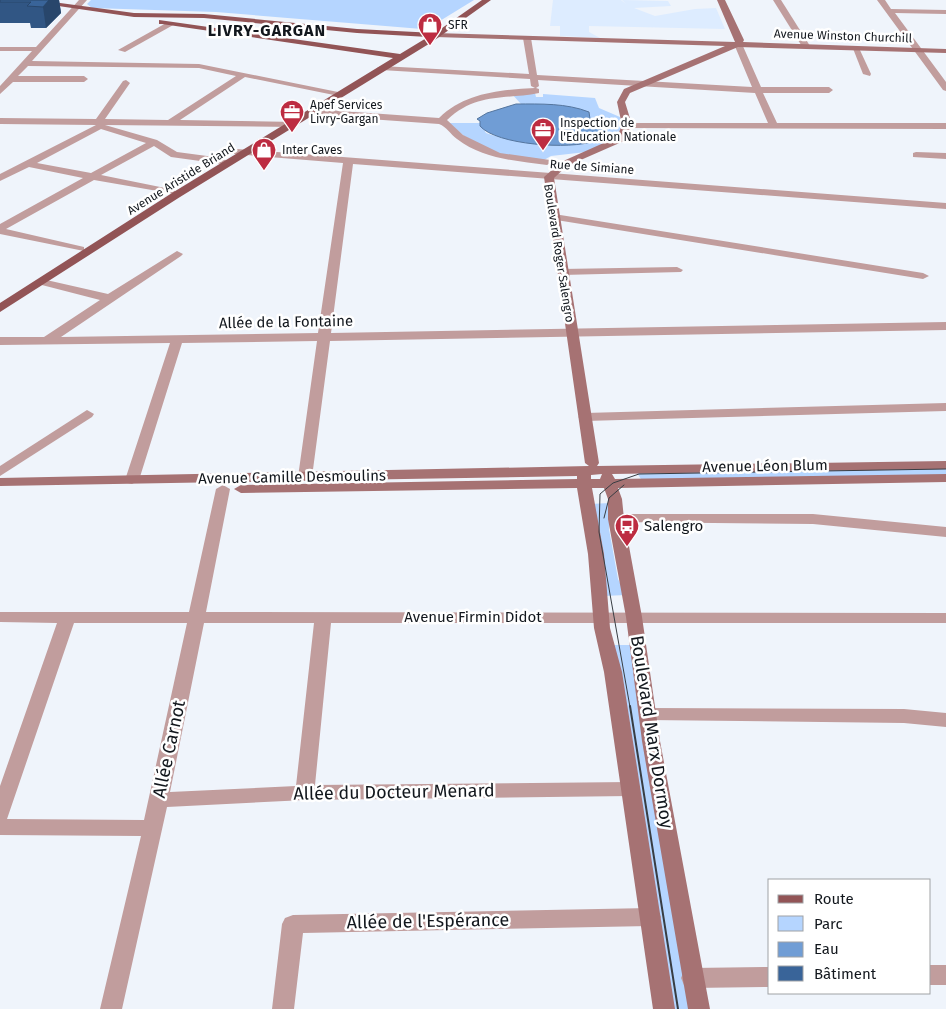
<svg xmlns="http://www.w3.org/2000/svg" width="946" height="1009" font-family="'Fira Sans',sans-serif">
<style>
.built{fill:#ddecff}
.green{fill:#b5d5ff}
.water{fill:#709dd5;stroke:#54759e}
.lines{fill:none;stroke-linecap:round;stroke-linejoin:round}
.minor{fill:#c19d9d;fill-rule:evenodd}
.secondary{fill:#a67273;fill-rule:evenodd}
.primary{fill:#925456;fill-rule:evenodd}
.tram-far1{stroke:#383d43;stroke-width:1}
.tram{stroke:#383d43;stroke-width:2}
.wall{fill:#315684}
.shaded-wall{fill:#28466b}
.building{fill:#396499;stroke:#28466b}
.labels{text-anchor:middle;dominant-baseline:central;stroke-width:5;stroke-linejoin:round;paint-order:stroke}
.far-poi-label{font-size:12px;fill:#12171d;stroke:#fff;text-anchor:start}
.far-street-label{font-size:12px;fill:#12171d;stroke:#fff}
.street-label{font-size:15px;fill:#12171d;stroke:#fff}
.poi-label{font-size:15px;fill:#12171d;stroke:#fff;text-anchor:start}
.far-district-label{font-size:16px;font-weight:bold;letter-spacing:1px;fill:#12171d;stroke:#fff}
.near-street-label{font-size:18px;fill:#12171d;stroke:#fff}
</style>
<rect width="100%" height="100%" fill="#eff4fb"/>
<!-- built -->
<polygon class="built" points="553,0 621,0 626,4 622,0 668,1 671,6 634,8 655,16 695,9 716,8 725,29 589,26 589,32 600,38 560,36 560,26 550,26"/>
<!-- green -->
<g class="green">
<polygon points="91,0 474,0 430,27 422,29 216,12 92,8 87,4"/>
<path d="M511,93h24l1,4h7v-3l52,4 4,10 21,9 1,12 -10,12 -25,11 -35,4 -7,4 -44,-5 -36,-19 -15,-13h31l6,10c34,12 73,14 109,8l6,-17 -40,-19 -40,-1z"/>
<polygon points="946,468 946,475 642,481 636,471"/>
<polygon points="610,503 609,529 618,579 626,595 604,596 590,504"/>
<polygon points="611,645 634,645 690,1009 671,1009"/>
</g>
<!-- water -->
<path class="water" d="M516,104c25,0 50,-1 73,8l1,7 11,5 3,5v5c-3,2 -6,6 -10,7 -23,9 -98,4 -114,-15v-5l-3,-2 10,-6z"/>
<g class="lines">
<!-- minor -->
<g class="minor">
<path d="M79,0h8l-55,61 167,3 139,28 -4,3 -89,-18 -65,43 117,2v4l-3,1 -189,-2 52,15 20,12 45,6 5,3 -5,3 -51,-7 -17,-11 -53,29 74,15v4l-81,-14 -88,49 78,18v4l-84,-17v-10l83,-46 -54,-11 -29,14v-7l96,-49 -96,-1v-6l96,1 27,-38 3,-1 4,3 -25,36 63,1 68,-44 -37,-8 -171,-2 -10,10h66l4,3 -4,3h-71l-13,12v-8l32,-35h-32v-4h36zM101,129l45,14 -55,30 -54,-10z"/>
<polygon points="773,0 781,0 810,46 809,48 803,48"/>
<polygon points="877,0 885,0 891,9 946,10 946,14 895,13 946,82 946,91 943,90"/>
<polygon points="168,22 175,24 125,52 118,50"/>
<path d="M527,36l4,2 6,37 215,12 -18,-43 4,-2 4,2 19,43h68l4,3 -4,3h-66l14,30h169v6l-319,-1 -5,-3 2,-2h144l-13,-30 -217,-13 1,6 -3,2 3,1v4c-35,7 -62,-1 -92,27l16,15 37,18 50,7 2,2 -5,3c-31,-4 -64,-6 -90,-26 -7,-5 -10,-12 -18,-15l-126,-9 -4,-3 4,-3 126,9c26,-25 60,-28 96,-30l-4,-2 -1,-7 -149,-9 -4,-2 4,-2 148,8 -6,-36z"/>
<polygon points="852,46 859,48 871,74 870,76 863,74"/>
<polygon points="237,149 946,203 946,209 353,164 331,333 946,322 946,330 330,341 312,477 305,481 298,477 317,341 182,343 139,480 132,484 127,483 125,480 170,343 0,345 0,337 44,337 100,300 38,284 38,280 42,279 108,294 177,251 183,254 181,256 61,337 318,333 343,163 234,154 234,150"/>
<polygon points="916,152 946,153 946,159 913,157 913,153"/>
<polygon points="554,214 923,273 929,276 923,279 550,219 549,217"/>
<polygon points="677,267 683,270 681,272 562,275 556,272 562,269"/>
<polygon points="946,403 946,411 585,421 578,417 585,413"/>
<polygon points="87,410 94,414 92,417 0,476 0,466"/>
<path d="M223,485l7,4 -24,123 740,1v10h-615l-16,162 315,-3 7,2 3,5 -3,5 -7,2 -325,4 -138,7 -45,202h-22l41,-173 -141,-1v-49l57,-163 -57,-1v-10h189l27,-123zM74,623h113l-43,197 -137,-1zM204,623h110l-18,163 -126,6z"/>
<polygon points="616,514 813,514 946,527 946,537 813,524 611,522 608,519 611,516"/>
<polygon points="648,708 904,709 946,713 946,727 904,723 648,720 642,719 639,714 642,709"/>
<polygon points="650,908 658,911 661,917 658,923 650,926 303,933 294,1009 272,1009 282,924 285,918 293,915"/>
<rect x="930" y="965" width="16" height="20"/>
<polygon points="770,967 770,987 692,988 684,985 681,978 684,971 692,968"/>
</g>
<!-- secondary -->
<path class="secondary" d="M717,0h8l19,40 -1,2 203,7v4l-208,-6 -108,46 -5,9 7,23 -8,16 -57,25 -13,12 45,285 -2,3 349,-5v8l-334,5 3,5 331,-5v8l-328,6 4,11 2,20 18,98 18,124 50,268h-22l-46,-268 -16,-124 -18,-98v-20l-4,-11h-12l12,66 6,74 12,44 53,337h-22l-49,-337 -10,-44 -6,-74 -11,-66 -336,5 -7,-4 7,-4 336,-6v-3l-577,10v-8l589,-12 -4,-3 -41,-286 17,-15 56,-25 5,-12 -5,-23 7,-13 101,-43 -290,-9 -4,-2 4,-2 300,9zM602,474l-2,5h-9v-4z"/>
<!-- primary -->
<polygon class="primary" points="17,0 38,0 134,13 204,14 357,29 435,33 482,0 491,0 432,42 180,197 0,312 0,303 172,193 393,58 162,24 159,24 159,20 400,54 428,37 357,33 204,18 134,17"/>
<!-- tram-far1 -->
<g class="tram-far1">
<polyline points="604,518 609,498 624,485"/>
<polyline points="630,707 599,532 600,494 613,483 639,474 946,469"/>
</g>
<!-- tram -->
<polyline class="tram" points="630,706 678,1009"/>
</g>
<!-- wall -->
<polygon class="wall" points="0,0 59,0 61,13 46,28 31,28 30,23 0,23"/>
<!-- shaded-wall -->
<polygon class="shaded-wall" points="49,0 59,0 61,13 46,28 43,7"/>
<!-- building -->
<polygon class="building" points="0,0 49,0 43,7 27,6 31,2 0,2"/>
<!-- icons -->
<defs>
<symbol id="shop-pin" viewBox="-11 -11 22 30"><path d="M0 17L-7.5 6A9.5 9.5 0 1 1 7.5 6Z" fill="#bd2c41" stroke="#fff"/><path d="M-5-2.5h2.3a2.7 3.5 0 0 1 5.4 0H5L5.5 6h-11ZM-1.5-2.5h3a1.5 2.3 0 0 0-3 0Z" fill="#fff"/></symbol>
<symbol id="office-pin" viewBox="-11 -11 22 30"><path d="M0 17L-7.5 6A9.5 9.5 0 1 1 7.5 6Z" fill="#bd2c41" stroke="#fff"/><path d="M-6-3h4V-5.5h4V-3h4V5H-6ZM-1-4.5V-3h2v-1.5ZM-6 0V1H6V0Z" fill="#fff"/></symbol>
<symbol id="bus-pin" viewBox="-11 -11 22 30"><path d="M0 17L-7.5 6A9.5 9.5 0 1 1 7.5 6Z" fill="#bd2c41" stroke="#fff"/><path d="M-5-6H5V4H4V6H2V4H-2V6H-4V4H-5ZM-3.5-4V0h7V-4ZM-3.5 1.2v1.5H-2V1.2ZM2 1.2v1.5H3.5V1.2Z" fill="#fff"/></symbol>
</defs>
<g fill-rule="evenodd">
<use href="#shop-pin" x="416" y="11" width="28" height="38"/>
<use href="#office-pin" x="278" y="98" width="28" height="38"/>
<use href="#office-pin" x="529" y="116" width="28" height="38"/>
<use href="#shop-pin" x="250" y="136" width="28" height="38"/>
<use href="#bus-pin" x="613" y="512" width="28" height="38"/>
</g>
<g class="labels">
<!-- far-poi labels -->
<g class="far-poi-label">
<text x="448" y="25">SFR</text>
<text x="310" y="105">Apef Services<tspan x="310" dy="14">Livry-Gargan</tspan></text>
<text x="560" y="123">Inspection de<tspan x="560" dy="14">l'Education Nationale</tspan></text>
<text x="282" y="150">Inter Caves</text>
</g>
<!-- far-street labels -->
<g class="far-street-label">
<text transform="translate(843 36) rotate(2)">Avenue Winston Churchill</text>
<text transform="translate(592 167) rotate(4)">Rue de Simiane</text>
<text transform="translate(181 179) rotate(-32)">Avenue Aristide Briand</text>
<text transform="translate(559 253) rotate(81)">Boulevard Roger Salengro</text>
</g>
<!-- street labels -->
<g class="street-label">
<text transform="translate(286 322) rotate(-1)">Allée de la Fontaine</text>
<text transform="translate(765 466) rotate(-1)">Avenue Léon Blum</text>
<text transform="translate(292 477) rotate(-1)">Avenue Camille Desmoulins</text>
<text x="473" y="617">Avenue Firmin Didot</text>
</g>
<!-- poi labels -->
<g class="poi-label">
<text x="644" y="526">Salengro</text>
</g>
<!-- far-district labels -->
<g class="far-district-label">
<text x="267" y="30">LIVRY-GARGAN</text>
</g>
<!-- near-street labels -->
<g class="near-street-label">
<text transform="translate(652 732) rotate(81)">Boulevard Marx Dormoy</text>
<text transform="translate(169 749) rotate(-78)">Allée Carnot</text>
<text transform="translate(394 792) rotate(-1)">Allée du Docteur Menard</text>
<text transform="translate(428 921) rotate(-1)">Allée de l'Espérance</text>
</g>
</g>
<!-- legend -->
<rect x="768" y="879" width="162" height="115" fill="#ffffff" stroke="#a0a2a5"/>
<rect x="778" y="895" width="25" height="8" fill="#925456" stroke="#a0a2a5"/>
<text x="814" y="904" font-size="15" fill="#12171d">Route</text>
<rect x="778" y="916" width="25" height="15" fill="#b5d5ff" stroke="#a0a2a5"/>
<text x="814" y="929" font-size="15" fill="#12171d">Parc</text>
<rect x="778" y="942" width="25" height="15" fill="#709dd5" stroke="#a0a2a5"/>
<text x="814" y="954" font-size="15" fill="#12171d">Eau</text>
<rect x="778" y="966" width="25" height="15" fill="#396499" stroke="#a0a2a5"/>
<text x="814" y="979" font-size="15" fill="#12171d">Bâtiment</text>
</svg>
